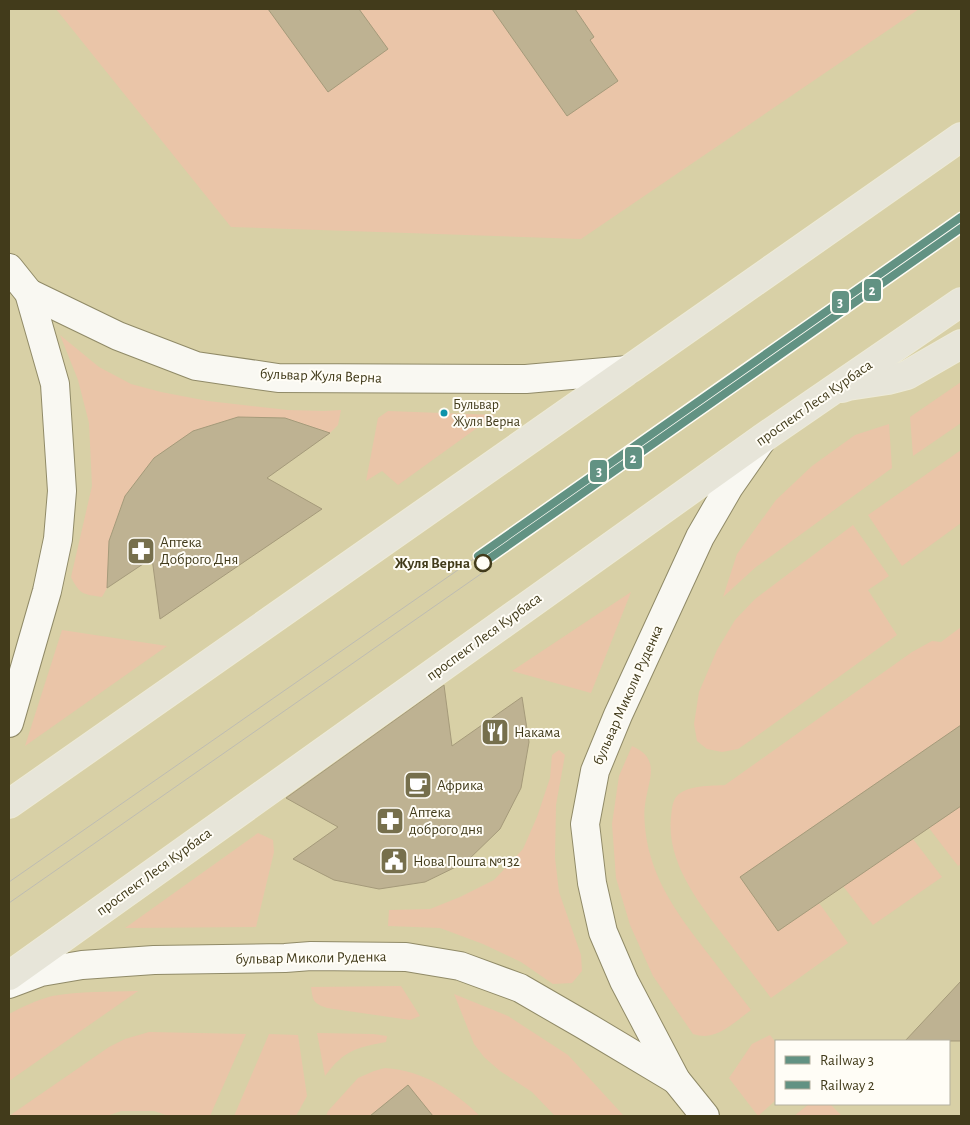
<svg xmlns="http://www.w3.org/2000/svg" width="970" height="1125" font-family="'Alegreya Sans',sans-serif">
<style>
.green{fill:#eac5a8}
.building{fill:#beb292;stroke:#a59a7a}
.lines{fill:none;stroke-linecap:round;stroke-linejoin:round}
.minor-casing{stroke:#908a67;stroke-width:30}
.major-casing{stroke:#edead7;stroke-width:30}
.minor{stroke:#f9f8f2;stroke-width:28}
.major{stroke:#e7e5d9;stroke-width:28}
.tram{stroke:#bebcb2;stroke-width:1}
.rail-1-casing{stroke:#fffdf6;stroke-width:11}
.rail-2-casing{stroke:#fffdf6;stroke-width:11}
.rail-1{stroke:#629283;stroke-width:8}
.rail-2{stroke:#629283;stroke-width:8}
.bus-dot{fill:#0d93aa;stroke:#fffdf6;stroke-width:2}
.stop-dot{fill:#fffdf6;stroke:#423b1b;stroke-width:2.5}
.labels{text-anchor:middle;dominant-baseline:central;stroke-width:4;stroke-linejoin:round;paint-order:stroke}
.bus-label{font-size:14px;fill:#423b1b;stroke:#fffdf6;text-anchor:start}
.street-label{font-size:15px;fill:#423b1b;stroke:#fffdf6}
.poi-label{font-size:15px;fill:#423b1b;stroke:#fffdf6;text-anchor:start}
.stop-label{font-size:15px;font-weight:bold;fill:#423b1b;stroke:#fffdf6;text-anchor:end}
.line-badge{stroke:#fffdf6;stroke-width:2}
.badge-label{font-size:14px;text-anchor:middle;font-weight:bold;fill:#fff}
</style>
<rect width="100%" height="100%" fill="#d8d0a6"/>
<!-- green -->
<g class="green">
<polygon points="56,9 919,9 581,239 231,227"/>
<path d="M60,335l39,32 32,17 30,8 47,9 80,9 36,1 17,-1 -3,15 -8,8 -45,-15 -47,-1 -45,14 -39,27 -29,38 -16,45 -2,47 -5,9c-19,-3 -22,-2 -31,-20l21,-91 -3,-63 -11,-43z"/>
<polygon points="961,382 961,423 913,456 910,417"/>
<polygon points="388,411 495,415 398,485 382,471 366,481 378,418"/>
<polygon points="889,424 892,468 848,500 756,567 723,597 737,554 776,500 812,466 855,435"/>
<polygon points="961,450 961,523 902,566 868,515"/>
<polygon points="853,525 889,576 868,590 897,635 754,738 738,749 722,752 707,749 697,741 694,724 699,692 717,650 735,620 755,599"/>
<polygon points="631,592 591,693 512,671"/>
<path d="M961,627v98l-221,152 38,54 41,-28 29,40 -77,55c-15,-20 -30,-39 -44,-58 -26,-34 -61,-77 -56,-123 1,-7 1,-16 6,-21 10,-11 34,-10 48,-11l187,-133 20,-11 9,1z"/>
<polygon points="62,630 167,646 25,746"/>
<path d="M632,746c30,13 16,34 13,59 -2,13 1,36 5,49 10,38 35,70 59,101 14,18 28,37 42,55 -14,10 -28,25 -46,26 -4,0 -8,-1 -12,-2l-40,-58 -23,-51 -14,-47 -4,-54 7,-48z"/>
<polygon points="559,750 565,755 556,805 555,858 559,892 581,955 582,971 572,983 553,984 521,962 483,944 440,928 388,926 389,910 430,909 460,897 494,880 523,849 537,817 550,778 552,755"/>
<polygon points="961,806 961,864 958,866 929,828"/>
<polygon points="258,833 273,840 274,852 256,927 125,928"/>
<polygon points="913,839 942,877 873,925 843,886"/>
<path d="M401,986l19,30 -10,4 -83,-12c-14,-5 -14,-7 -16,-21z"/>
<path d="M138,991l-129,90v-67c13,-7 28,-14 43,-18 28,-5 57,-4 86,-5z"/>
<polygon points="454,994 508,1016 568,1055 624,1116 555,1116 532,1092 500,1071 484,1057 474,1044"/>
<polygon points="149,1032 246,1034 210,1116 169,1116 154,1111 121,1111 107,1116 9,1116 109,1047 125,1039"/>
<path d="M317,1033l56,1 14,2 -1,6c-17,3 -35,6 -48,19 -5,4 -9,10 -13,15z"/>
<polygon points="269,1034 298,1035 307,1096 296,1116 234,1116"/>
<polygon points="770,1035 776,1043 776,1100 758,1116 729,1078 752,1044"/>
<path d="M385,1068c39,3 68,22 95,48h-47l-25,-30 -39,30h-43l2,-5 30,-33 16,-7z"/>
<polygon points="809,1104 830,1104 842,1116 794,1116"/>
</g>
<!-- building -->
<g class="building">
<polygon points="268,9 359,9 388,49 328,92"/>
<polygon points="492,9 575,9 594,37 590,40 618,81 567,116"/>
<polygon points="238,417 285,418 330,433 267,478 322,509 160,619 152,558 107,588 109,541 125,496 154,458 193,431"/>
<polygon points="444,685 452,746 522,697 529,742 521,788 500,829 466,862 425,882 379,889 334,880 293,859 338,827 286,798"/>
<polygon points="961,725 961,806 778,931 740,877"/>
<polygon points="961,981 961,1041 905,1041"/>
<polygon points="408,1085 433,1116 370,1116"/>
</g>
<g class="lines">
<defs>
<g id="minor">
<polyline points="9,268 29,293 55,384 62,491 58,539 47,591 9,723"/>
<polyline points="29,293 118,336 196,366 278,378 526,379 628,370"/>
<polyline points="9,984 41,972 82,965 154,960 285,958 311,956 406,957 460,966 520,988 584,1025 676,1080"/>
<polyline points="705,1116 676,1080 624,981 603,932 592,883 585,824 595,771 618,715 700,537 729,487 761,441"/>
</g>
<g id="major">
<polyline points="842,388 848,386 888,380 907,375 961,344"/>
<polyline points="9,804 961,137"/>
<polyline points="9,976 763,438 961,302"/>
</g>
</defs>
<!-- minor casing -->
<use href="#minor" class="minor-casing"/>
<!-- major casing -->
<use href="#major" class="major-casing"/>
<!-- minor -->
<use href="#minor" class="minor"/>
<!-- major -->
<use href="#major" class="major"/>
<!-- tram -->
<g class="tram">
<polyline points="9,882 478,556"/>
<polyline points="9,903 488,569"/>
</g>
<defs>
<polyline id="rail-1" points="478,556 961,217"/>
<polyline id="rail-2" points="483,563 961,228"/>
</defs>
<!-- rail-1 casing -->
<use href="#rail-1" class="rail-1-casing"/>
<!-- rail-2 casing -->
<use href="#rail-2" class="rail-2-casing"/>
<!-- rail-1 -->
<use href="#rail-1" class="rail-1"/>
<!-- rail-2 -->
<use href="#rail-2" class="rail-2"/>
</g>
<!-- icons -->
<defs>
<symbol id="pharmacy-square" viewBox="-11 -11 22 22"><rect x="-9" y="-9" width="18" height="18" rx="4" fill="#766f4c" stroke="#fffdf6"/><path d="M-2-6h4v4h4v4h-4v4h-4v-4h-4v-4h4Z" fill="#fff"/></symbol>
<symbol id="restaurant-square" viewBox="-11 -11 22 22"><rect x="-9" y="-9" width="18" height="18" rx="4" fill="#766f4c" stroke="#fffdf6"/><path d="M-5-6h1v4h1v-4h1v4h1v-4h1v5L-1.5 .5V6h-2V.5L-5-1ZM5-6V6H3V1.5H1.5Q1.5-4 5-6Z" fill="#fff"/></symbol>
<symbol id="cafe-square" viewBox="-11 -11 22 22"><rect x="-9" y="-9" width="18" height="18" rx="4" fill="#766f4c" stroke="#fffdf6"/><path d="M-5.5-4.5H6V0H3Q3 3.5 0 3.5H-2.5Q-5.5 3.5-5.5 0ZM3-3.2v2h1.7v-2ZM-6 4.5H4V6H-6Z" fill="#fff"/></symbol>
<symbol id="civic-square" viewBox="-11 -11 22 22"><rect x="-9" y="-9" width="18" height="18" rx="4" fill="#766f4c" stroke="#fffdf6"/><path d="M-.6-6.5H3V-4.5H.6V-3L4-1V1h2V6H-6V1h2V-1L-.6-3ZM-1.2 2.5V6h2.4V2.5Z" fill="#fff"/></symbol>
</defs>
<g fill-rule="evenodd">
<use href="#pharmacy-square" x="125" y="535" width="32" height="32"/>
<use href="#restaurant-square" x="479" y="716" width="32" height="32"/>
<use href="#cafe-square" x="402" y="769" width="32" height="32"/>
<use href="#pharmacy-square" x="374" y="805" width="32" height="32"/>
<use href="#civic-square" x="378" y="845" width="32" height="32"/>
</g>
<!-- markers -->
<circle class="bus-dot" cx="444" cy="413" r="4.5"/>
<circle class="stop-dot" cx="483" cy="563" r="8"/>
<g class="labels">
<!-- bus labels -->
<g class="bus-label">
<text x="453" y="405">Бульвар<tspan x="453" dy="17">Жуля Верна</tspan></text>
</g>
<!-- street labels -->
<g class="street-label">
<text transform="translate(321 376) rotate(2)">бульвар Жуля Верна</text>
<text transform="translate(814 403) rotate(-35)">проспект Леся Курбаса</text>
<text transform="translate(484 637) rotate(-36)">проспект Леся Курбаса</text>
<text transform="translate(628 695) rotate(-66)">бульвар Миколи Руденка</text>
<text transform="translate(154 872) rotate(-36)">проспект Леся Курбаса</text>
<text transform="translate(311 958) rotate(-1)">бульвар Миколи Руденка</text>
</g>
<!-- poi labels -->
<g class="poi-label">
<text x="160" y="542">Аптека<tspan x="160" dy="17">Доброго Дня</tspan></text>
<text x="514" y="732">Накама</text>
<text x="437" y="785">Африка</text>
<text x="409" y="812">Аптека<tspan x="409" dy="17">доброго дня</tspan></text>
<text x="413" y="861">Нова Пошта №132</text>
</g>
<!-- stop labels -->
<g class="stop-label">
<text x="470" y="563">Жуля Верна</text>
</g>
</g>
<g class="line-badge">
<rect x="863" y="278" width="19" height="24" rx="5" fill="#629283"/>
<rect x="831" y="290" width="19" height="24" rx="5" fill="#629283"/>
<rect x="624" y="446" width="19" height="24" rx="5" fill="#629283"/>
<rect x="589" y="459" width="19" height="24" rx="5" fill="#629283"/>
</g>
<g class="badge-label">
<text x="872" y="295">2</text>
<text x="840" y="307">3</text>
<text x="633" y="463">2</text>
<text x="599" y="476">3</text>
</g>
<!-- border -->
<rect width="970" height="1125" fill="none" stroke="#423b1b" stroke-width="20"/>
<!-- legend -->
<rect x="775" y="1040" width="175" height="65" fill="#fffdf6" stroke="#b3af9e"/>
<rect x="785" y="1056" width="25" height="8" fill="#629283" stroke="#b3af9e"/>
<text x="820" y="1065" font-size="15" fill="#423b1b">Railway 3</text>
<rect x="785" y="1081" width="25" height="8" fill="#629283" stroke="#b3af9e"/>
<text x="820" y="1090" font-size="15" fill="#423b1b">Railway 2</text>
</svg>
